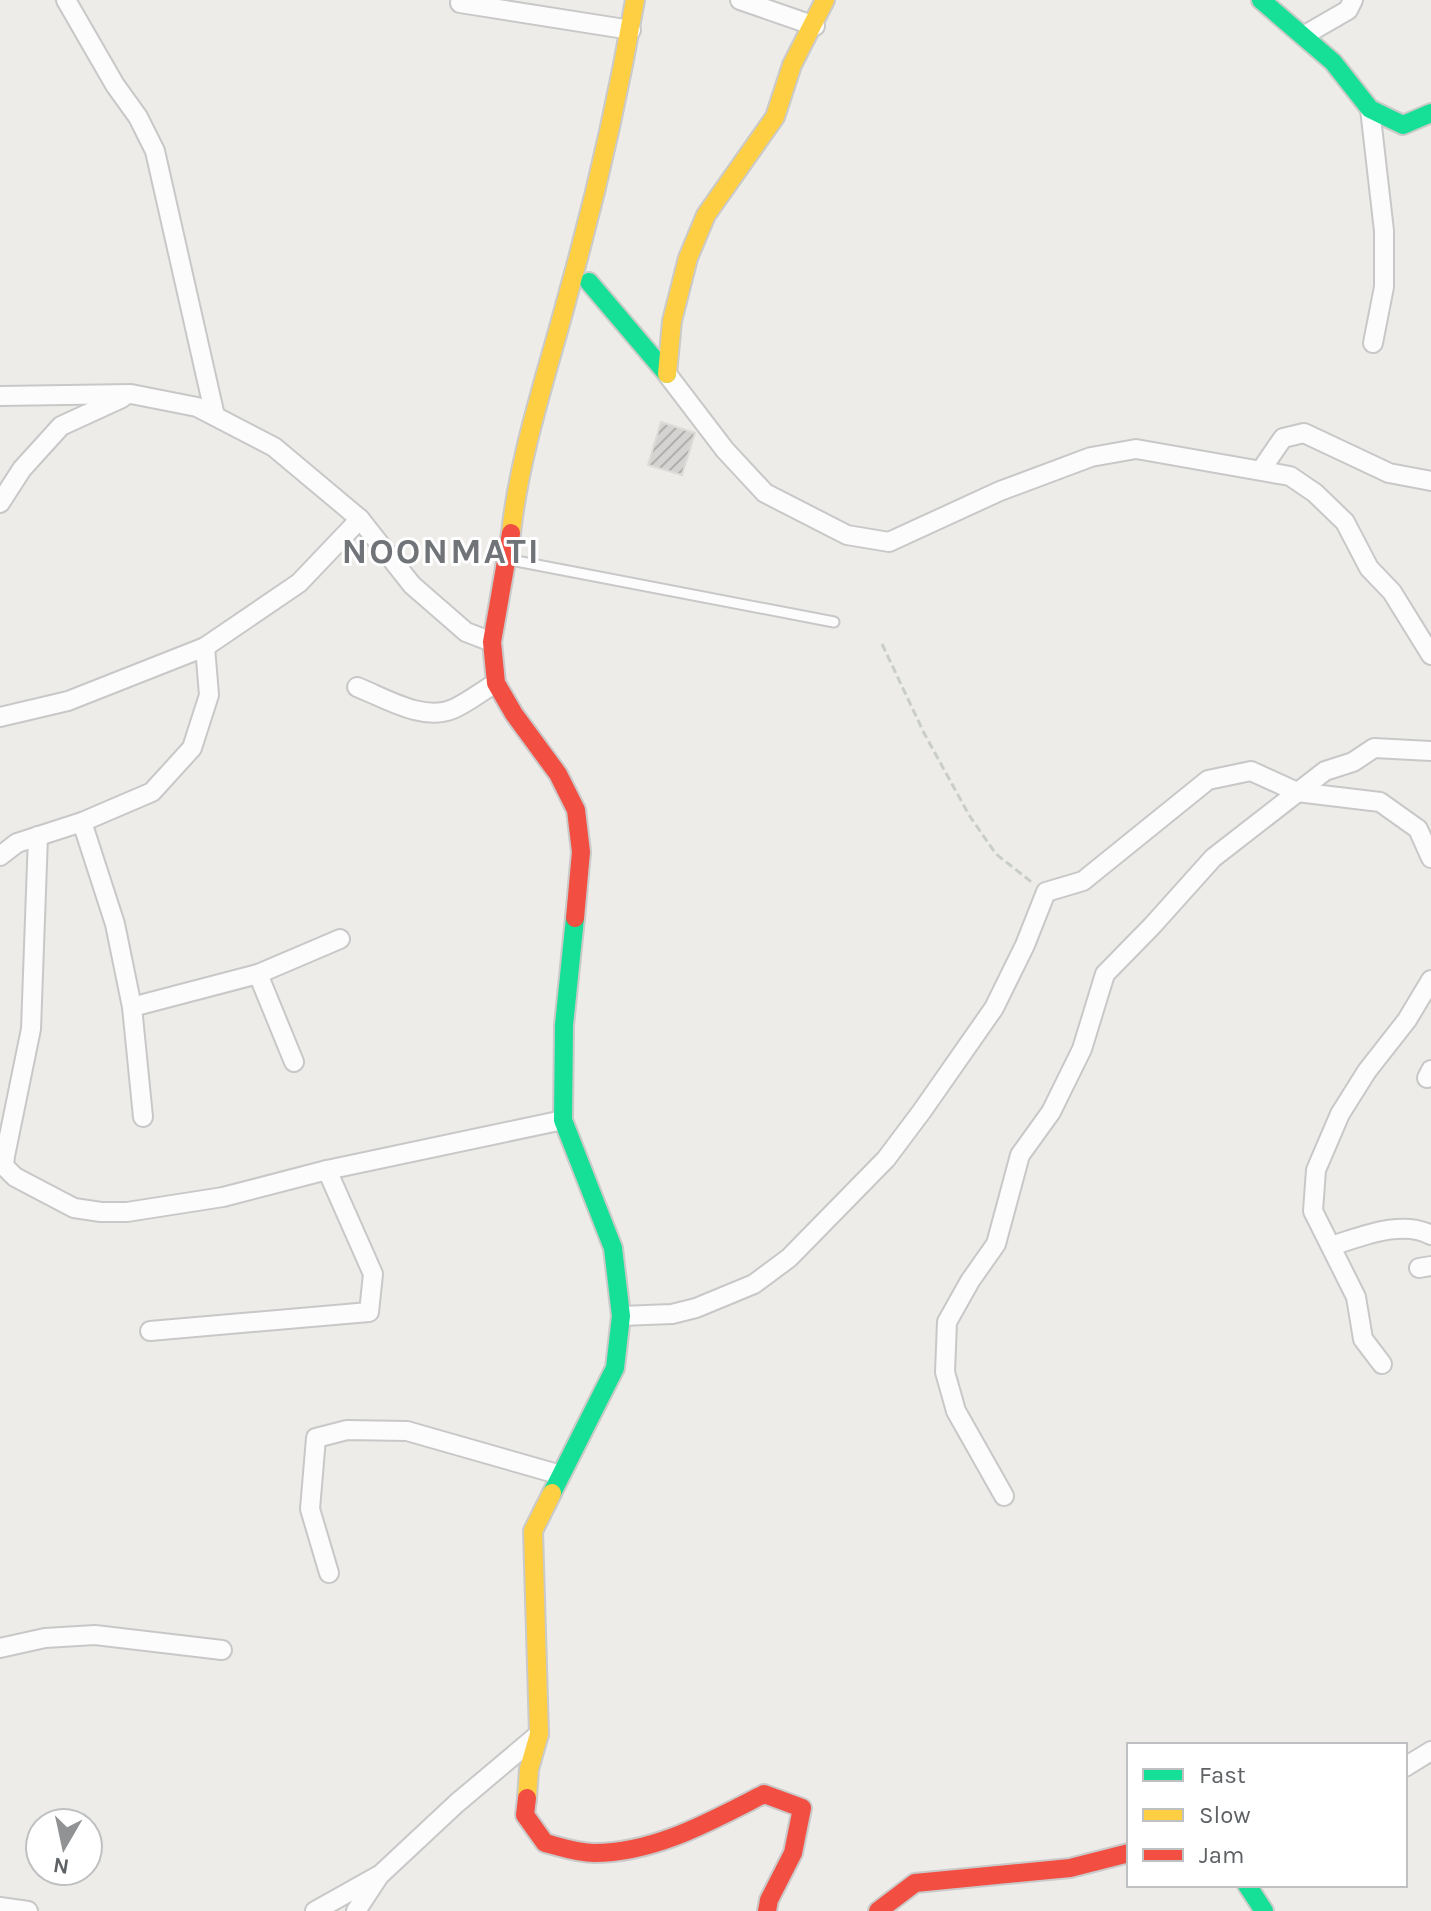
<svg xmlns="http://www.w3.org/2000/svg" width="1431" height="1911" font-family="Karla,sans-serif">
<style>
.building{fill:url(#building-hatch);stroke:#dcdbd8;stroke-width:2}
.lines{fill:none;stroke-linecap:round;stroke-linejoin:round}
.lane-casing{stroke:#c8c8c8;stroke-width:13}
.street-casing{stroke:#c8c8c8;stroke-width:22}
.fast-casing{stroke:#cacaca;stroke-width:22}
.slow-casing{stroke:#cacaca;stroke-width:22}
.jam-casing{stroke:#cacaca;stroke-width:22}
.path{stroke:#cacecb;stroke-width:3;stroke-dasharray:8 4;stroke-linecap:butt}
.lane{stroke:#fcfcfc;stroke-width:9}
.street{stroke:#fcfcfc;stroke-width:18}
.fast{stroke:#16e098;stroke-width:18}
.slow{stroke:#ffcf43;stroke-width:18}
.jam{stroke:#f24e42;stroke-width:18}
.labels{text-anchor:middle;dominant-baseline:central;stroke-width:6;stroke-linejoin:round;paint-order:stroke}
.district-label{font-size:36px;font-weight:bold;letter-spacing:2px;fill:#707377;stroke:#fff}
</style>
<defs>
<pattern id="building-hatch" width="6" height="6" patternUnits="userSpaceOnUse" patternTransform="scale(2)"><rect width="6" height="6" fill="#d4d3d1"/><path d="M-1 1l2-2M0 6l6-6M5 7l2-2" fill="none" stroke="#afafad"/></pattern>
</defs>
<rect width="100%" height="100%" fill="#edece9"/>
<!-- building -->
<polygon class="building" points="661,422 695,433 682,475 648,465"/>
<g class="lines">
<defs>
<polyline id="lane" points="511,560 834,622"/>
<g id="street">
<polyline points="66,0 115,85 138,117 155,151 215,416"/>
<polyline points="740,0 815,26"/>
<polyline points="460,3 631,30"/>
<polyline points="1303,36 1348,10 1353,0"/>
<polyline points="1370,109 1384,231 1384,287 1373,343"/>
<polyline points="667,374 725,450 765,493 847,535 889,542 1000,491 1091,457 1136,449 1290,476 1315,493 1345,522 1369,568 1392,592 1431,655"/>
<polyline points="0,396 131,394 197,407 274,447 360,519 412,585 466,632 492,642"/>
<polyline points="1261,470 1283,438 1304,433 1389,473 1431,481"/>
<polyline points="0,503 22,469 61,426 122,398"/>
<path d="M357,687c28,11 66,35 96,22 14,-6 29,-18 43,-26"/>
<polyline points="0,717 68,701 205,647 299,583 360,519"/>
<polyline points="82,822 115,924 132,1007 143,1117"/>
<polyline points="38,836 31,1029 5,1156 4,1166 15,1177 74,1208 101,1212 127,1212 223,1197 327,1170 563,1120"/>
<polyline points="0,856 17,843 82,822 152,792 192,748 209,695 205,647"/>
<polyline points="258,974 294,1062"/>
<polyline points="132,1007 258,974 340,939"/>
<polyline points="1427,1078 1431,1070"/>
<path d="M1331,1246c30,-9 71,-27 100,-11"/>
<polyline points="1419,1268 1431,1266"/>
<polyline points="621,1316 672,1314 696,1308 754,1284 789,1258 886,1159 922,1111 994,1008 1025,945 1046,892 1083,881 1208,780 1251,771 1297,792 1380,802 1418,829 1431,858"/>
<polyline points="150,1331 369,1312 373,1274 327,1170"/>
<polyline points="1382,1364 1363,1339 1356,1297 1313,1211 1316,1170 1340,1114 1367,1071 1407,1020 1431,980"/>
<polyline points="1004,1496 956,1411 945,1372 947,1322 970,1281 996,1244 1020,1155 1051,1112 1082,1049 1105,974 1152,926 1213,858 1325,771 1353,762 1374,748 1431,751"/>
<polyline points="329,1573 310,1509 316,1438 347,1430 407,1431 561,1475"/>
<polyline points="0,1648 45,1638 95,1635 222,1650"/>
<polyline points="1405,1767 1431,1751"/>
<polyline points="0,1907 28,1911"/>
<polyline points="315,1911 381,1874 457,1803 539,1734"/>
<polyline points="356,1911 379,1876"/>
</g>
<g id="fast">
<polyline points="1261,0 1333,62 1370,109 1403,125 1431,113"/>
<polyline points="589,282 667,374"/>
<polyline points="552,1493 615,1368 621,1316 613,1248 563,1120 564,1025 575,918"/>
<polyline points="1247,1885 1264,1911"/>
</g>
<g id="slow">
<polyline points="667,374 672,321 688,258 706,215 775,117 792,65 825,0"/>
<path d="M511,533c9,-82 37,-162 58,-242 27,-96 49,-193 66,-291"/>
<polyline points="527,1798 529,1769 539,1734 533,1531 552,1493"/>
</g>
<g id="jam">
<polyline points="511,533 492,642 496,683 514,714 558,774 576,810 581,852 575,918"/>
<path d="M527,1798l-2,17 20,28c16,4 32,10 49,10 61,0 117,-32 170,-59l38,14 -9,45 -24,47 -2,11"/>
<polyline points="878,1911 915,1883 1070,1868 1129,1853"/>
</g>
</defs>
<!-- lane casing -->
<use href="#lane" class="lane-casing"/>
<!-- street casing -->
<use href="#street" class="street-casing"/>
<!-- fast casing -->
<use href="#fast" class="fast-casing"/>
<!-- slow casing -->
<use href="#slow" class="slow-casing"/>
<!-- jam casing -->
<use href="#jam" class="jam-casing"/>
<!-- path -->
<polyline class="path" points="882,644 924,733 969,815 996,854 1034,884"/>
<!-- lane -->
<use href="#lane" class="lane"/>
<!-- street -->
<use href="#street" class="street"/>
<!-- fast -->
<use href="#fast" class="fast"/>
<!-- slow -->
<use href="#slow" class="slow"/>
<!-- jam -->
<use href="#jam" class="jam"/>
</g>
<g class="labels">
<!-- district labels -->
<g class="district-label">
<text x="441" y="551">NOONMATI</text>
</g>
</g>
<!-- legend -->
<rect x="1127" y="1743" width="280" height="144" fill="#ffffff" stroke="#bfc0c1" stroke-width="2"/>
<rect x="1143" y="1769" width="40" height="12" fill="#16e098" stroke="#bfc0c1" stroke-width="2"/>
<text x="1199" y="1783" font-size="24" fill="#5f6265">Fast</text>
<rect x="1143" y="1809" width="40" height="12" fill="#ffcf43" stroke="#bfc0c1" stroke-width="2"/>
<text x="1199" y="1823" font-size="24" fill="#5f6265">Slow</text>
<rect x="1143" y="1849" width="40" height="12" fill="#f24e42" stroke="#bfc0c1" stroke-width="2"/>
<text x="1199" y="1863" font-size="24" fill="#5f6265">Jam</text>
<!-- north arrow -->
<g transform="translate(64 1847) rotate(189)"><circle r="38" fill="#ffffff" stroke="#bfc0c1" stroke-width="2"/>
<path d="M0-6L14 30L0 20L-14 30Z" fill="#919293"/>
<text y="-12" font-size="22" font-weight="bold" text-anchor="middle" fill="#5f6265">N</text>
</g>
</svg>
